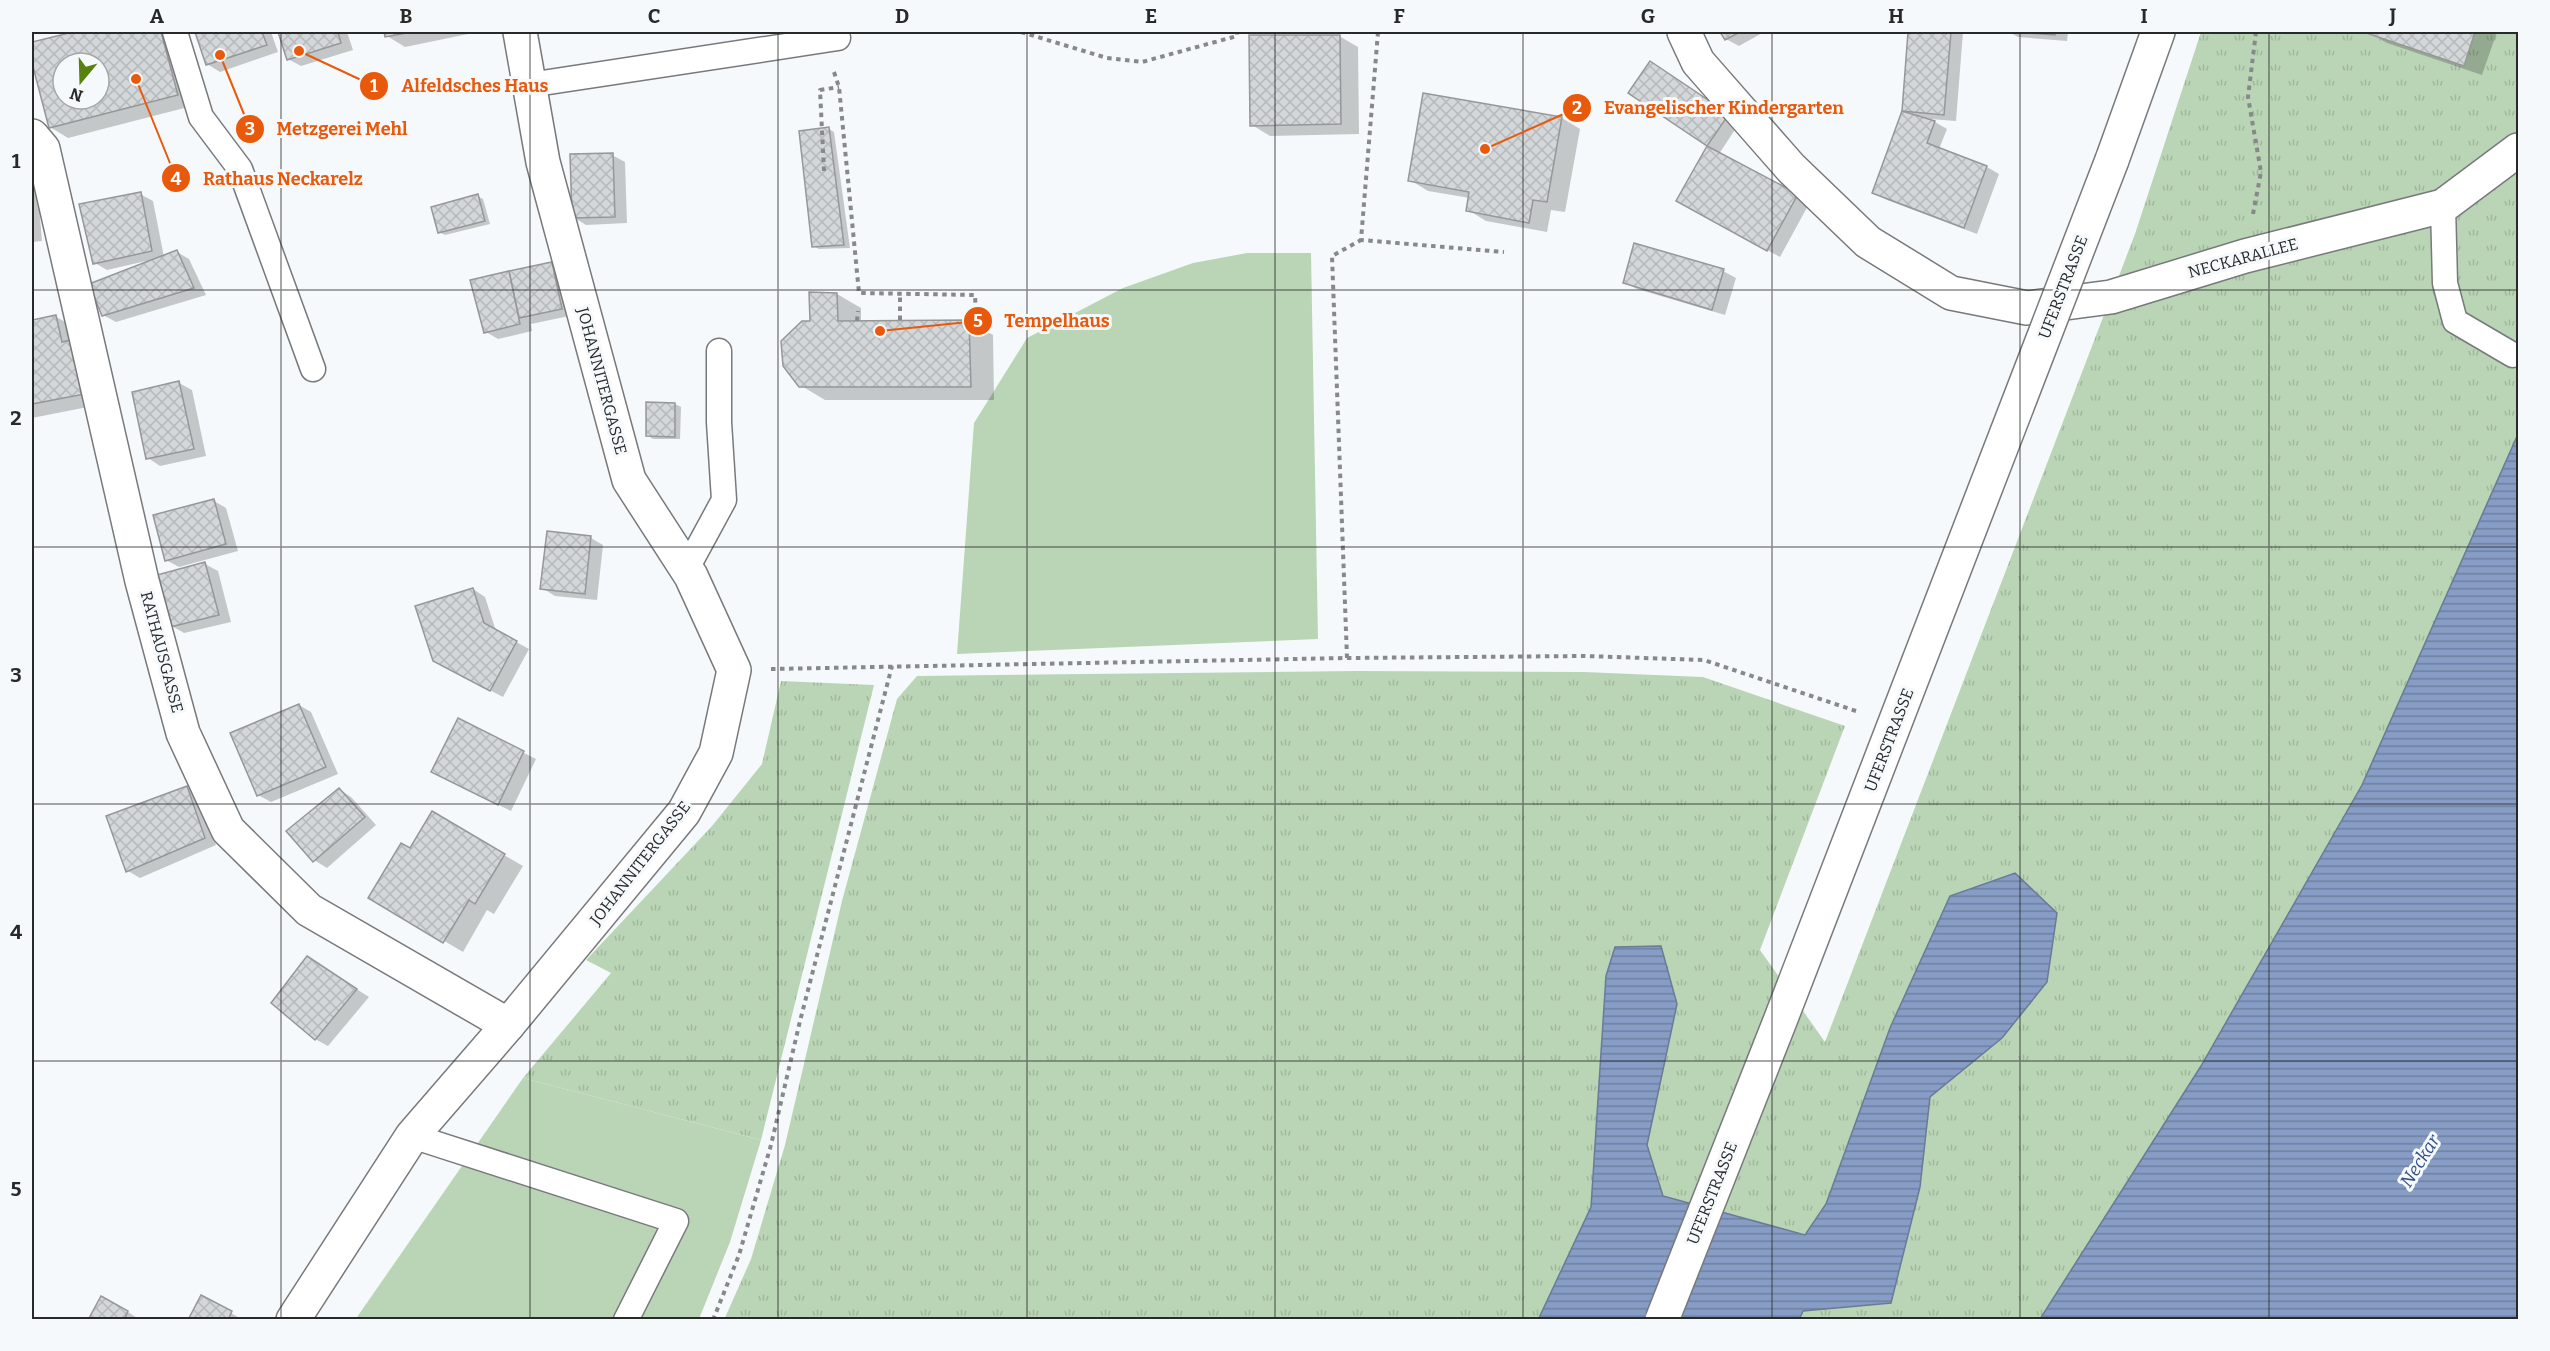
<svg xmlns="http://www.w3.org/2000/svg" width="2550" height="1351" font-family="Bitter,serif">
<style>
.grass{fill:url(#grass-tufts)}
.green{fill:#bad5b5}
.water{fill:url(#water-rules);stroke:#6a7a97;stroke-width:1.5}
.shadow{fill:#0003;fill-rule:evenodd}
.building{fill:url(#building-cross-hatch);stroke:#959799;stroke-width:1.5;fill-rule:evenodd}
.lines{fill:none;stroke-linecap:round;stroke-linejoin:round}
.lane-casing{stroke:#77797b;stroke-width:27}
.street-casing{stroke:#77797b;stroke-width:36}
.primary-casing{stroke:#77797b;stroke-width:36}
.path{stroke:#868889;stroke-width:4;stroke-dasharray:4.5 4.5;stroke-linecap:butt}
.lane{stroke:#fff;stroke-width:24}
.street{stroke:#fff;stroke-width:33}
.primary{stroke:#fff;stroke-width:33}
.primary-bridge-casing{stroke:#77797b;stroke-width:36;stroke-linecap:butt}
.primary-bridge{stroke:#fff;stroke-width:33}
.grid{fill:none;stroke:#282929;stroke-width:1.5;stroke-opacity:0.55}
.labels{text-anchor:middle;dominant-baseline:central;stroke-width:6;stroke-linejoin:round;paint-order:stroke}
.street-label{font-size:16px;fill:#282929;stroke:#f6f9fb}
.water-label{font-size:18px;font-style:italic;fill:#345085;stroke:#f6f9fb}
.leader{fill:none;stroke:#e8590c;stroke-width:2}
.callout-dot{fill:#e8590c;stroke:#f6f9fb;stroke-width:2}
.mark-label{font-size:18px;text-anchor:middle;font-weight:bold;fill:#fff}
.callout-label{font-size:18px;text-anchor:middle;font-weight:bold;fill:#e8590c;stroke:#f6f9fb;stroke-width:6;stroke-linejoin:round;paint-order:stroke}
.neatline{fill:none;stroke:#282929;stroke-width:2}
.grid-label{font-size:20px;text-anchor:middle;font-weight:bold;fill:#282929}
</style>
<defs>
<pattern id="grass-tufts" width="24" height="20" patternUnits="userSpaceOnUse" patternTransform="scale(1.5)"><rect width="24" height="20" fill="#bad5b5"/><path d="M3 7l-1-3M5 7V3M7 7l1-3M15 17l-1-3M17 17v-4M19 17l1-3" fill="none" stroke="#a0b79c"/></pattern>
<pattern id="water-rules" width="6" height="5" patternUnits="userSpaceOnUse" patternTransform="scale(1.5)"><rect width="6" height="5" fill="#879dc6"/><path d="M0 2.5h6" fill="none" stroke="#6e80a1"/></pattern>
<pattern id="building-cross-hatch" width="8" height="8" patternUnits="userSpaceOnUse" patternTransform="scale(1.5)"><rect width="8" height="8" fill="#d4d7d9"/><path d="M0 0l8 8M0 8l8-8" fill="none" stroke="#b6b9ba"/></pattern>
</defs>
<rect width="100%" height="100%" fill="#f6f9fb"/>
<!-- grass -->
<g class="grass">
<polygon points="2201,32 2518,32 2518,434 2362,785 2201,1066 2040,1319 1799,1319 1803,1311 1891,1303 1920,1187 1930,1097 2002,1038 1950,896 1890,1028 1826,1204 1805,1235 1663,1196 1647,1145 1677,1004 1606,976 1591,1207 1538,1319 724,1320 751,1259 785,1145 842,901 897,699 917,676 1356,671 1584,672 1703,677 1845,726 1760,950 1825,1042 2135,234"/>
<polygon points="781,681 874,685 761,1140 523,1078 611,973 586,960 712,826 762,764"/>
</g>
<!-- green -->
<g class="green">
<polygon points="1247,253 1311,253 1318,639 957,654 974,423 1027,338 1123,288 1193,263"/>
<polygon points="523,1078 761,1140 730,1242 699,1319 355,1320"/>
</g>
<!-- water -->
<g class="water">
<polygon points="2518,434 2518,1319 2040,1319 2201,1066 2362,785"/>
<polygon points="2015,873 2057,913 2047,982 2002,1038 1930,1097 1920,1187 1891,1303 1803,1311 1799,1320 1538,1320 1591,1207 1606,976 1615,947 1661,946 1677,1004 1647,1145 1663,1196 1805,1235 1826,1204 1890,1028 1950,896"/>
</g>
<!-- shadow -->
<g class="shadow">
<path d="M79,32h98l19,73 -128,33 -18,-11 -18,-70v-13zM63,63h36v36h-36z"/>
<polygon points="196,32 271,32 278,52 220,72 207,64"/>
<polygon points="280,32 347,32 353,50 301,66 288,59"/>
<polygon points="386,32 478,32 405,47 387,36"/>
<polygon points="1721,32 1764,32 1739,46 1726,39"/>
<polygon points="1909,32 1963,32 1956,121 1930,119 1947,129 1939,149 1987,167 1999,174 1977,234 1887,200 1874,193 1903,112"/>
<polygon points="2009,32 2068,32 2067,41 2018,37"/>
<polygon points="2369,32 2497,32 2482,75 2387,43"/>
<polygon points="1339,36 1358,47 1359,134 1270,136 1252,125"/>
<polygon points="1630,92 1740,122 1719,154 1810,202 1780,257 1678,201 1709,146"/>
<polygon points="1562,118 1580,129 1565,212 1551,210 1547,232 1486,221 1468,210 1470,198 1428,191 1410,180"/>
<polygon points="829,129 834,132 850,248 819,249 813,246"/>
<polygon points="612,155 625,162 627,223 586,225 573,217"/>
<polygon points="32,169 36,172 42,241 32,242"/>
<polygon points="140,194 153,201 164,257 177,252 189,259 206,295 116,322 103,315 146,261 107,270 95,263"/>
<polygon points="477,196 483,199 490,224 445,235 439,232"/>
<polygon points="552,264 564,271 574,315 531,324 532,331 498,339 486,332 472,281"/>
<polygon points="1723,271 1736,278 1725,315 1637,289 1624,282"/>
<polygon points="837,294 861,308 861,322 969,322 993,335 994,400 825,400 800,385 812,323"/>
<polygon points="56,317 75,327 108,403 32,418 32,322"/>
<polygon points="179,383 192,390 206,456 160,466 148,458"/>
<polygon points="675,404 681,407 680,439 653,439 647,435"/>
<polygon points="214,501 226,508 238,551 179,567 166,560"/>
<polygon points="548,533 591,538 603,545 597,600 555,596 542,588"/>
<polygon points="205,564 218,571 231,622 184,633 172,626"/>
<polygon points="473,589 485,597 496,631 529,649 503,697 447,668"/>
<polygon points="299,705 311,712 338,774 271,802 258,795"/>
<polygon points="458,720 536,759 511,811 446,779"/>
<polygon points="187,788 199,795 216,845 140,878 128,871"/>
<polygon points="339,789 351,797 376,825 327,868 314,860"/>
<polygon points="432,813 523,866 494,914 487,910 463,952 370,897 411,850"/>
<polygon points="319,965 369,997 328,1046 315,1039"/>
<polygon points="201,1297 231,1313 243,1320 189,1320"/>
<polygon points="101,1299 128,1312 140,1320 90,1320"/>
</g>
<!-- building -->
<g class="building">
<path d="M73,32h88l17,63 -129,33 -17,-65v-21zM63,63h36v36h-36z"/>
<polygon points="195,32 262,32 267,45 206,65"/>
<polygon points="278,32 338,32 341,43 287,60"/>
<polygon points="384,32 412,32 385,37"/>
<polygon points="1720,32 1740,32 1725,40"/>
<polygon points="1908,32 1951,32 1944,115 1902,111"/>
<polygon points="2016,32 2055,32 2055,35"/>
<polygon points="2367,32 2475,32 2464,66 2366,33"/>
<polygon points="1249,35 1340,35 1341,124 1250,126"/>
<polygon points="1650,61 1729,114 1707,146 1628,93"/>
<polygon points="1423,93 1562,117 1547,202 1533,200 1529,223 1466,211 1469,192 1408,181"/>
<polygon points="1902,111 1935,121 1927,143 1987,166 1964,228 1872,193"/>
<polygon points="829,127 844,245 812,247 799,131"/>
<polygon points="1707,146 1798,194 1767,251 1676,201"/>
<polygon points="613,153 615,217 572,218 570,154"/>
<polygon points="141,192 152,251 93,264 79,204"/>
<polygon points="478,194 485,221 438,233 431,207"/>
<polygon points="1634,243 1724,269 1712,310 1623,283"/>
<polygon points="177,250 194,288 102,316 89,284"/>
<polygon points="552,262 562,309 519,318 509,271"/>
<polygon points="509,271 520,324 484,333 470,280"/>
<polygon points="809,292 837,293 838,321 969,320 971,387 799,387 783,366 781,341 802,321 810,321"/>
<polygon points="56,315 62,342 80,338 90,393 32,404 32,320"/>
<polygon points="179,381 194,449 146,459 132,392"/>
<polygon points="646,402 675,403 675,437 646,436"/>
<polygon points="214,499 226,544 165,561 153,515"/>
<polygon points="547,531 591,536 585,594 540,589"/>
<polygon points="205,562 219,615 170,627 157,575"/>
<polygon points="473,588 484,623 517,641 490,691 433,661 415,606"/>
<polygon points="299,704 326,767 257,796 230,733"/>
<polygon points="458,718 524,751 498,805 431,772"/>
<polygon points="187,786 205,838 126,872 106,816"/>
<polygon points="339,788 365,817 313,862 286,831"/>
<polygon points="432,811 505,854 475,904 469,900 443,943 368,898 401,843 410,848"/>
<polygon points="307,956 357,989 315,1040 271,1003"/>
<polygon points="201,1295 232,1311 228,1320 188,1320"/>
<polygon points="101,1296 128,1311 124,1320 88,1320"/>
</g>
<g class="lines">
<defs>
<g id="lane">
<polyline points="175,32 201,117 240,169 313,369"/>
<polyline points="529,85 838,38"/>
<polyline points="2443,206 2445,283 2455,321 2513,355"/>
<polyline points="686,570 724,500 719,422 719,351"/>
<polyline points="412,1136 676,1221 626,1320"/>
</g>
<g id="street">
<polyline points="1684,32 1698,62 1791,168 1868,242 1951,293 2027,308 2111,297 2245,256 2443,206 2518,150"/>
<polyline points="32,136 43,149 142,581 183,733 228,830 309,910 508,1025"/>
<polyline points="293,1320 412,1136 508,1025 684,812 716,753 734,670 691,576 629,480 543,162 520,32"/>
</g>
<polyline id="primary" points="2112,160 2158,32"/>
</defs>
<!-- lane casing -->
<use href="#lane" class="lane-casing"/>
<!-- street casing -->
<use href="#street" class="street-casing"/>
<!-- primary casing -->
<use href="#primary" class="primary-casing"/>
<!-- path -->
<g class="path">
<polyline points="1021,32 1107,58 1142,62 1237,36 1237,32"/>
<polyline points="1378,32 1361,240 1504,252"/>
<polyline points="834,72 839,87 859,293 975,295 976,315"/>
<polyline points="824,171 820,90 839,87"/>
<polyline points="2253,214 2261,172 2248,97 2256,32"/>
<polyline points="900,320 900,294"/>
<polyline points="857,321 858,311"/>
<polyline points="1347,658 1332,256 1361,240"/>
<polyline points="771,669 1347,658 1585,656 1704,660 1859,712"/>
<polyline points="713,1320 739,1255 771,1145 800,1021 892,666"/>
</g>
<!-- lane -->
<use href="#lane" class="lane"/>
<!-- street -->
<use href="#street" class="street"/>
<!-- primary -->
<use href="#primary" class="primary"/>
<defs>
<polyline id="primary-bridge" points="1662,1320 1780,1021 2112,160"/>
</defs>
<!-- primary-bridge casing -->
<use href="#primary-bridge" class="primary-bridge-casing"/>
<!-- primary-bridge -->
<use href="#primary-bridge" class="primary-bridge"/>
</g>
<!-- grid -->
<path class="grid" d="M281,32v1288M530,32v1288M778,32v1288M1027,32v1288M1275,32v1288M1523,32v1288M1772,32v1288M2020,32v1288M2269,32v1288M32,290h2486M32,547h2486M32,804h2486M32,1061h2486"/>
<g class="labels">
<!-- street labels -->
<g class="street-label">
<text transform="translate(2243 258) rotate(-15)">NECKARALLEE</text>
<text transform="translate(2063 287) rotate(-69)">UFERSTRASSE</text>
<text transform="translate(602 381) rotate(75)">JOHANNITERGASSE</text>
<text transform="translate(162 652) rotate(75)">RATHAUSGASSE</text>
<text transform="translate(1889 740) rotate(-69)">UFERSTRASSE</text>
<text transform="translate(640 863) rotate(-52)">JOHANNITERGASSE</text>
<text transform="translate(1712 1193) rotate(-68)">UFERSTRASSE</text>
</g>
<!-- water labels -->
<g class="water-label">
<text transform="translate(2420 1161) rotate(-58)">Neckar</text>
</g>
</g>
<!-- callouts -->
<path class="leader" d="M299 51L374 86M1485 149L1577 108M220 55L250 129M136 79L176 178M880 331L978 321"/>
<g class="callout-dot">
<circle cx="299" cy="51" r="6"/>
<circle cx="1485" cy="149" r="6"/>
<circle cx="220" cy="55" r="6"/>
<circle cx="136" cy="79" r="6"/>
<circle cx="880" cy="331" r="6"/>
<circle cx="374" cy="86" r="15"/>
<circle cx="1577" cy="108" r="15"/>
<circle cx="250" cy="129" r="15"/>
<circle cx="176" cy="178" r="15"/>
<circle cx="978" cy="321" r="15"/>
</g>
<g class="mark-label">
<text x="374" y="92">1</text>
<text x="1577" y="114">2</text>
<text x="250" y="135">3</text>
<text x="176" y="185">4</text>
<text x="978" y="327">5</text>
</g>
<g class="callout-label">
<text x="475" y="92">Alfeldsches Haus</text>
<text x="1724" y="114">Evangelischer Kindergarten</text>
<text x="342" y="135">Metzgerei Mehl</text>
<text x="283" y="185">Rathaus Neckarelz</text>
<text x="1057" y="327">Tempelhaus</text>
</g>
<!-- border -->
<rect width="2550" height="1351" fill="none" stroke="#f6f9fb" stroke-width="66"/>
<!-- north arrow -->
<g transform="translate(81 81) rotate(199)"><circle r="28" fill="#f6f9fb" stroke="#a4a6a7" stroke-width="1.5"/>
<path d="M0-4.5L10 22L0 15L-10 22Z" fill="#56820d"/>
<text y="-9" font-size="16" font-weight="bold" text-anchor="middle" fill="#282929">N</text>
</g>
<rect x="33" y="33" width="2484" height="1285" class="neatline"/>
<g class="grid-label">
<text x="157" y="23">A</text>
<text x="406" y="23">B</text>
<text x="654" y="23">C</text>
<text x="902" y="23">D</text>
<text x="1151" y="23">E</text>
<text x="1399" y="23">F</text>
<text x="1648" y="23">G</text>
<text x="1896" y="23">H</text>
<text x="2144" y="23">I</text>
<text x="2393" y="23">J</text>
<text x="16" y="168">1</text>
<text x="16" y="425">2</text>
<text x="16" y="682">3</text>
<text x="16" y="939">4</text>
<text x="16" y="1196">5</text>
</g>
</svg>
